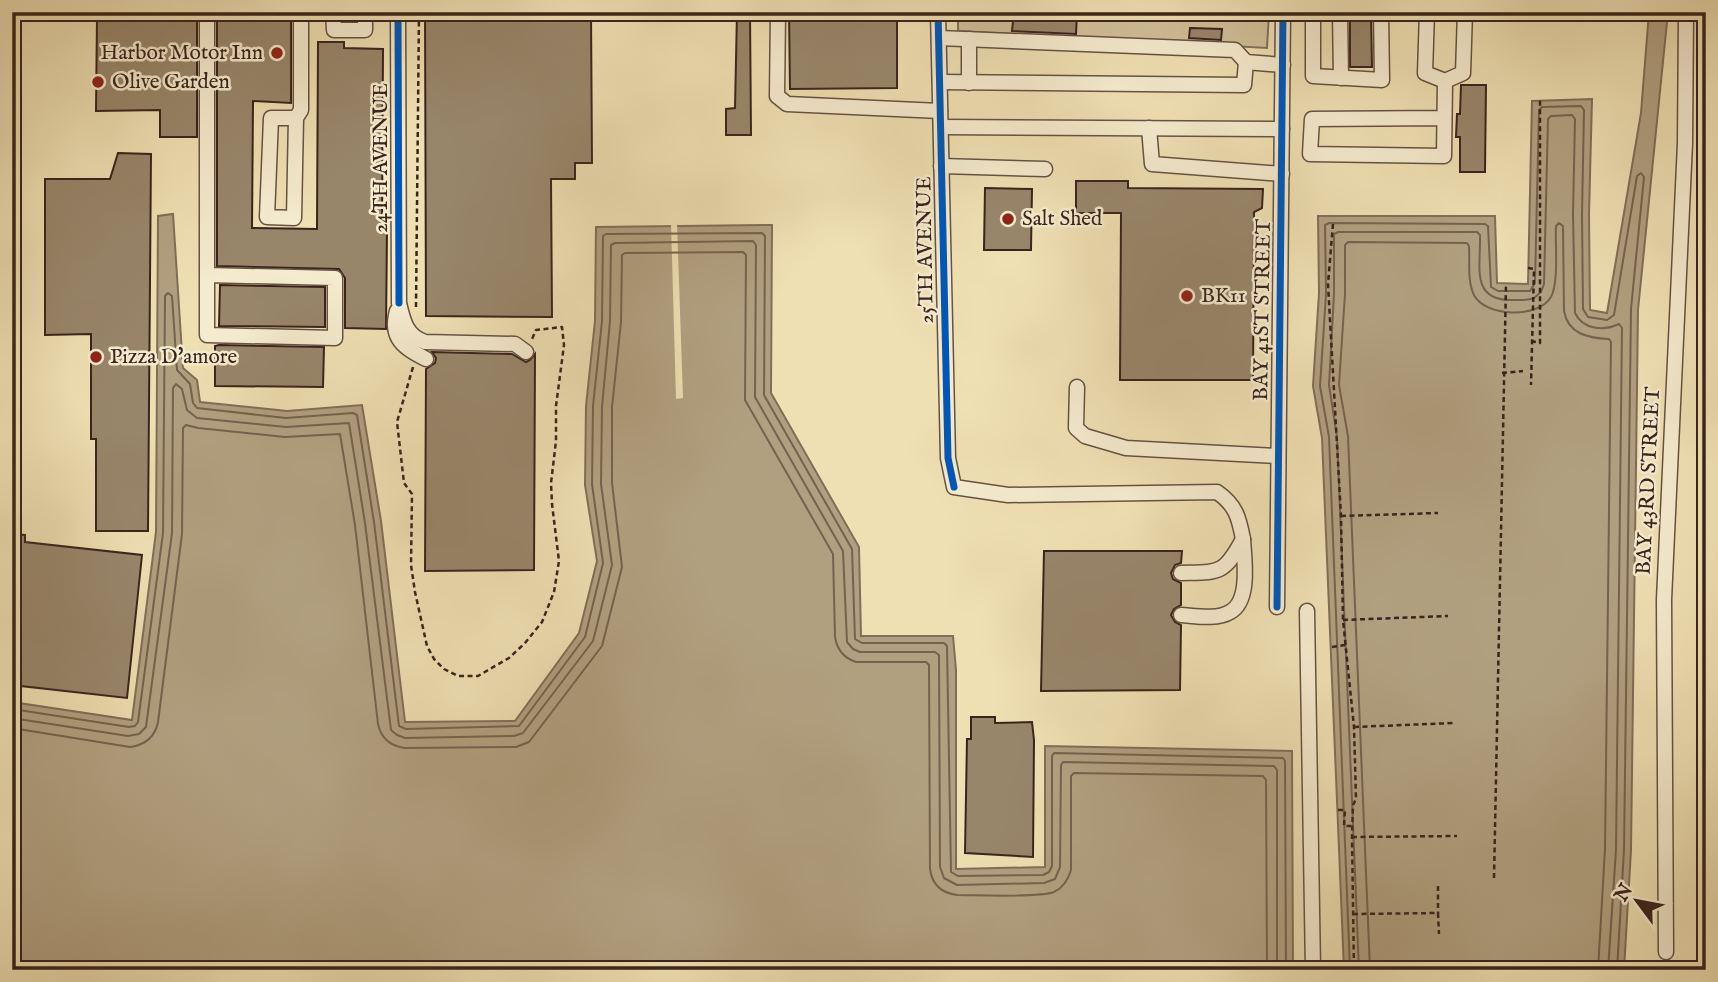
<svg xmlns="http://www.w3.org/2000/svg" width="1718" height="982" font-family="'IM FELL English',serif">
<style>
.green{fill:#d0c099;stroke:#84725a;stroke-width:2}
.water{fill:#b1a080;stroke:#816e58;stroke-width:2}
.pier{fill:#efe0b3}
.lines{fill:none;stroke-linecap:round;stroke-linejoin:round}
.shore{stroke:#75624e;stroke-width:2}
.building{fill:#98866b;stroke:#39241c;stroke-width:2}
.minor-casing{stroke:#665342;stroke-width:17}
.path{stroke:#39241c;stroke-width:2.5;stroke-dasharray:5 3.5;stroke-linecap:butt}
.minor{stroke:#f5ebce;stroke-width:14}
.cycleway-casing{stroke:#f5ebce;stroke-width:11}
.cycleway{stroke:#0057b8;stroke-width:7}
.poi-dot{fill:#8f2418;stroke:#f5ebce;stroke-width:2.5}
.labels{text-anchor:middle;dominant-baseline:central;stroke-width:5;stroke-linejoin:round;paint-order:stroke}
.poi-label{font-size:21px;fill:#39241c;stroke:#f5ebce;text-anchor:start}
.street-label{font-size:21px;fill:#39241c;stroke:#f5ebce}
</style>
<rect width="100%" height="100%" fill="#efe0b3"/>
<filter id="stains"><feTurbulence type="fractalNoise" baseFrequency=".00286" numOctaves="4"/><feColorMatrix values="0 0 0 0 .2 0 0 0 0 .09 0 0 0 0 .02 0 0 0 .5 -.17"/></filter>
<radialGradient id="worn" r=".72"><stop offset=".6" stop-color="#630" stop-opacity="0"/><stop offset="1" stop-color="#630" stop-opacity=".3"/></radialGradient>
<!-- green -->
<polygon class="green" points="958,12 1269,12 1267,48 958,31"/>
<!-- water -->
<g class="water">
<polygon points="1649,12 1668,12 1638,310 1631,850 1624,970 1344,970 1322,438 1313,386 1319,293 1318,216 1495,216 1497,283 1528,284 1532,101 1592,99 1589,214 1590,310 1607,313 1641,113"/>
<polygon points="173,214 183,368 197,380 200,402 287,411 362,405 381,521 405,722 515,721 579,633 597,561 585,485 586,406 595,321 596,227 772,225 771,393 859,547 861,636 953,636 956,670 956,869 1045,867 1045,746 1292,751 1293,970 12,970 12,702 132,720 156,532 158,216"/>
</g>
<!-- pier -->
<polygon class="pier" points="671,223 677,223 683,398 676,399"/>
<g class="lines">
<!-- shore -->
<g class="shore">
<polyline points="12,709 129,727 135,726 138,722 163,533 165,296 168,293 172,296 177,370 190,384 193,403 197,408 286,418 353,413 357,415 374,522 399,726 406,729 519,726 585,637 603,563 592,484 593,406 602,321 603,236 606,234 762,233 765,236 764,395 852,549 855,639 862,643 944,643 947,646 951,872 958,876 1043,875 1049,872 1052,866 1052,756 1054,753 1283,758 1285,761 1286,970"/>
<polyline points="12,718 128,736 139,734 146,727 172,533 173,388 176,384 182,389 187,410 197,418 286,427 349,423 365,523 391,730 397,735 405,738 514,736 523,733 593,641 612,565 601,484 602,407 610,321 611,245 615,243 753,241 756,245 755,397 843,551 847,642 853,649 860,652 935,652 939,655 940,867 944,878 957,885 1044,883 1055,879 1060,867 1061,765 1063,762 1274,766 1277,770 1277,970"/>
<path d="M12,728l118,19c15,-2 25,-10 28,-25l24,-188 1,-106 3,-3 12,3 87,9 55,-3 15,91 23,199c3,14 12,22 27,24l111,-1 13,-5 73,-96 20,-79 -10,-84v-76l9,-85 1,-67 3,-2 118,-1 3,3 -1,145 88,154 2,83c2,13 9,21 21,25h70l3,3 1,204c2,15 11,24 27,26 20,0 82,3 97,-3 9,-4 14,-12 17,-22v-94l3,-3 189,3 3,4 1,190"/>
<polyline points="1350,970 1329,437 1320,386 1326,294 1325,225 1329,223 1485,224 1488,226 1491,287 1498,291 1530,291 1535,283 1539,110 1542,107 1581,106 1584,110 1582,214 1583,309 1588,317 1607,320 1614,315 1637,176 1641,173 1644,177 1631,309 1624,850 1617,970"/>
<path d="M1359,970l-22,-533 -8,-52 5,-91v-60l4,-2h139l3,3c1,31 -10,65 31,65 8,0 15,1 23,-2l7,-6 3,-8 4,-165 3,-3 21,-1 3,4 -2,95 2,99c8,17 29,18 44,11l3,4 -6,522 -8,120"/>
<path d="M1370,970l-22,-534 -9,-51 6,-91v-49l3,-3 119,1 2,3c1,14 -2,35 5,49 11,22 64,24 77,2 8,-15 4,-53 5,-71l3,-3 4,3 1,85c4,23 24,27 45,28l2,3 -6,507 -7,121"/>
</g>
</g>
<!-- building -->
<g class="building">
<polygon points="115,12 197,12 197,137 160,137 160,110 96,111 97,17"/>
<polygon points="217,12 291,12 291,103 253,101 252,228 317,229 318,42 344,42 344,48 383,49 382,229 387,229 386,329 345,328 345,278 339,269 217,266"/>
<polygon points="425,12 591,12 592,163 575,163 575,179 551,179 552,317 426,316"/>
<polygon points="737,12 750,12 751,135 726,135 726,109 735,108"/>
<polygon points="789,12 897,12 897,88 790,89"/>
<polygon points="1014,12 1077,12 1076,34 1012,31"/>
<polygon points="1350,12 1371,12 1372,67 1350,67"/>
<polygon points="1190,28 1222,29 1221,40 1189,38"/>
<polygon points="1461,85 1486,85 1485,172 1460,172 1460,137 1456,137 1457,114 1460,114"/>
<polygon points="118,153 151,154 148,531 96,531 96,439 91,439 91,334 45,335 45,179 110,179"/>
<polygon points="1076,181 1128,181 1128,188 1263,189 1262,208 1254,212 1253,380 1120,380 1121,213 1076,213"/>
<polygon points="985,188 1032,189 1031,250 984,250"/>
<polygon points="220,285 325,287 325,327 219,326"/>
<polygon points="219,345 324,347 323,387 215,386 215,346"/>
<polygon points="432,352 512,354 526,362 530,360 535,354 534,570 425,571 426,369 435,363 436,358"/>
<polygon points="12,534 25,535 25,542 142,555 127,698 12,685"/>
<polygon points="1044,551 1182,551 1181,563 1175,565 1171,573 1173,579 1181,583 1181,605 1174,609 1171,615 1175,622 1181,625 1180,690 1041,691"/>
<polygon points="971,717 995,717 995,723 1032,722 1034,740 1033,857 965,853 967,739 971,739"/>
</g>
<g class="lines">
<defs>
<g id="minor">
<polyline points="207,12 207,335 335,338 335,278 207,275"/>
<polyline points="333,12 334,30 365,30 365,12"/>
<path d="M398,12l1,291c4,17 7,33 26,39l90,2 11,8"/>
<polyline points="778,12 777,96 787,104 940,111"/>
<path d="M938,12l10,446 6,29 54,8 209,-3c19,13 22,26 26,47 -19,36 -24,33 -62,34"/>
<polyline points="1313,12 1313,76 1382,80 1381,12"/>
<polyline points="1340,12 1341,78"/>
<polyline points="1427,12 1425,73 1445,81 1463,73 1465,12"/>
<polyline points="939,38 1235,50 1246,62 1283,65"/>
<polyline points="969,39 969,83"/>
<polyline points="940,82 1244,85 1246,62"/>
<polyline points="296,118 271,118 267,217 294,218 296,118 301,110 301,12"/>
<polyline points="1444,118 1312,119 1310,154 1444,156 1445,81"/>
<polyline points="941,127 1282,129"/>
<polyline points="1149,128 1152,164 1282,174"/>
<polyline points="941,166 1045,169"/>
<path d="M397,311c-8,28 8,37 29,48"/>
<polyline points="1077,387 1076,428 1085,436 1126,448 1278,456"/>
<polyline points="1277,607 1283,12"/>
<polyline points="1307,611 1313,970"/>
<path d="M1181,615c15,1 36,5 49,-3 21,-11 14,-54 13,-73"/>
<polyline points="1666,952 1664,600 1685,143 1686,12"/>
</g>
</defs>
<!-- minor casing -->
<use href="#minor" class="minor-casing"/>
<!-- path -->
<g class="path">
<polyline points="1333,224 1328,284 1341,516 1343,620 1354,727 1356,799 1353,805 1352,837 1354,970"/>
<polyline points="1528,268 1534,269 1531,385"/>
<polyline points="416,307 419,12"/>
<polyline points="1531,341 1540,343 1540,100"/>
<polyline points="413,367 397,422 404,483 412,494 411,565 415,592 427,646 434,659 444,669 458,676 478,676 509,658 525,643 542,622 554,592 559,561 552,504 551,483 556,441 556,406 564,345 562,327 536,330 532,339"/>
<polyline points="1502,373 1523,371"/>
<polyline points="1341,516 1438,513"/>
<polyline points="1343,620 1448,616"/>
<polyline points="1332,647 1345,645"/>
<polyline points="1354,727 1454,723"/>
<polyline points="1338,810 1345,810 1344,826 1353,826"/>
<polyline points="1352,837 1457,836"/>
<polyline points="1494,878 1506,284"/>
<polyline points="1438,886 1438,913"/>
<polyline points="1353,914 1438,913 1439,934"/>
</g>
<!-- minor -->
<use href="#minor" class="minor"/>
<defs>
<g id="cycleway">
<polyline points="398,12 399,303"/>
<polyline points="938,12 948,458 954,487"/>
<polyline points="1277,607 1283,12"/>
</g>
</defs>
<!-- cycleway casing -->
<use href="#cycleway" class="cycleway-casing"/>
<!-- cycleway -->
<use href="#cycleway" class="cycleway"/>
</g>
<!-- markers -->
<g class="poi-dot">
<circle cx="277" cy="53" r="7"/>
<circle cx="98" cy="82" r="7"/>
<circle cx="1008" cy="219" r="7"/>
<circle cx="1187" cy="296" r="7"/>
<circle cx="96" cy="357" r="7"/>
</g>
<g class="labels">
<!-- poi labels -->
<g class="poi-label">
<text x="263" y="53" text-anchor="end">Harbor Motor Inn</text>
<text x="112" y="82">Olive Garden</text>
<text x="1022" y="219">Salt Shed</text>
<text x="1201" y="296">BK11</text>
<text x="110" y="357">Pizza D'amore</text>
</g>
<!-- street labels -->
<g class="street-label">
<text transform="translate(381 158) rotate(-90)">24TH AVENUE</text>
<text transform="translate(926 250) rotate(-91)">25TH AVENUE</text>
<text transform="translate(1263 310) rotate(-89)">BAY 41ST STREET</text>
<text transform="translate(1649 481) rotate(-87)">BAY 43RD STREET</text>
</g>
</g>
<!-- margin -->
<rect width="1718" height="982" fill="none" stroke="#efe0b3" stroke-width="42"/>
<rect x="14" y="14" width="1690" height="954" fill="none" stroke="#39241c" stroke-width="3.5"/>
<rect x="21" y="21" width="1676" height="940" fill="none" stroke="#39241c" stroke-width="2"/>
<!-- north arrow -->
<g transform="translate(1637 901) rotate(302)" stroke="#f5ebce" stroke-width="5" paint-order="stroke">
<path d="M0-5L12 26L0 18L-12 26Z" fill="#39241c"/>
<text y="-10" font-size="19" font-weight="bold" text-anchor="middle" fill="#39241c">N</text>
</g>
<rect width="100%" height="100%" filter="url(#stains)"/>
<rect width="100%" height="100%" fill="url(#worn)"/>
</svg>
